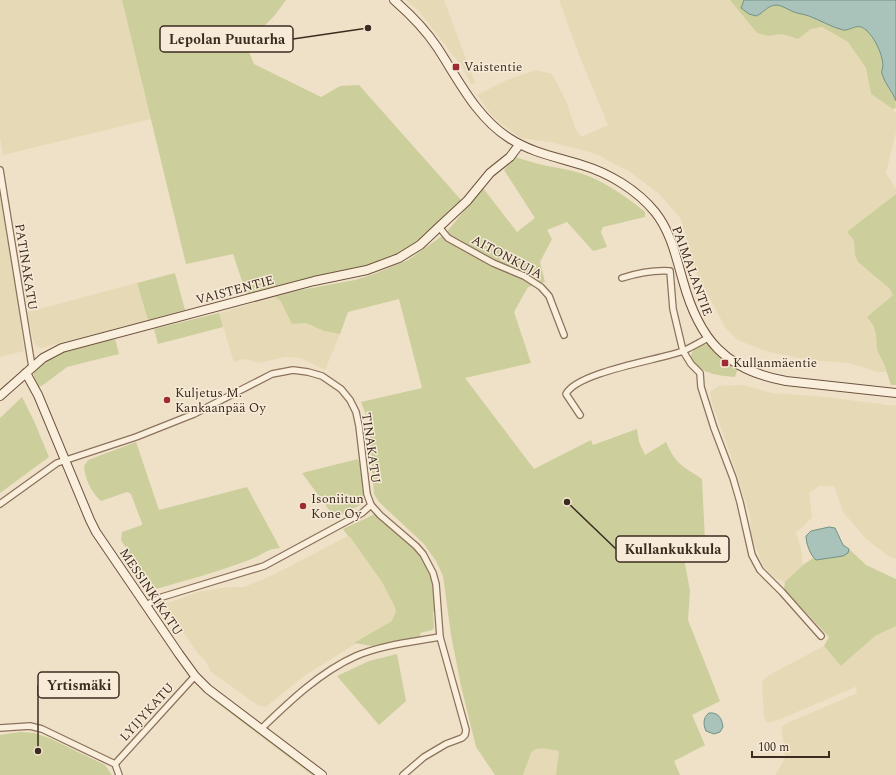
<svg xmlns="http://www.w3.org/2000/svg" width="896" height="775" font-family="Spectral,serif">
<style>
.farmland{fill:#e5dab5}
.green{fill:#ccce9b}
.water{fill:#a9c3ba;stroke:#6f9287}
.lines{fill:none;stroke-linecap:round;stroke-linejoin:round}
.street-casing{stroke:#8c725c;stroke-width:8}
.secondary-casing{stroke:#6e533f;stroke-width:10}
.street{stroke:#faefdc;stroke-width:5.5}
.secondary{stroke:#faefdc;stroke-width:8}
.poi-dot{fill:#9c2b34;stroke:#f7ebd8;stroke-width:1.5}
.labels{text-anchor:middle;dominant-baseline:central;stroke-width:3;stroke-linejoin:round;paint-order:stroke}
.poi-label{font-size:13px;fill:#3c2c20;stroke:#f7ebd8;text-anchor:start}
.street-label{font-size:13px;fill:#3c2c20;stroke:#f7ebd8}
.leader{fill:none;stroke:#3c2c20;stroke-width:1.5}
.callout-dot{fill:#3c2c20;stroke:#f7ebd8;stroke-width:1.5}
.callout{fill:#f7ebd8;stroke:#3c2c20;stroke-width:1.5}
.callout-label{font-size:14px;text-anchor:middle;font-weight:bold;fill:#3c2c20}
</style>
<rect width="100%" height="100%" fill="#efe1c8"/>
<!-- farmland -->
<g class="farmland">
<polygon points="0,0 122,0 151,119 3,155 0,138"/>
<polygon points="406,0 444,0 475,83 471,84 463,68 419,11"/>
<polygon points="559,0 730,0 757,33 768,36 782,34 798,39 811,29 822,27 848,42 866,68 871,94 893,109 896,114 896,132 886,173 896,189 896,194 848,232 854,240 855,255 858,262 889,288 893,295 867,317 873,325 876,334 877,350 887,372 877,372 849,363 810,360 768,352 738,340 725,327 695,270 681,219 659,194 630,172 596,154 551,142 520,138 494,118 477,95 507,80 536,70 552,74 566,101 576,130 581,137 608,125 579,55"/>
<polygon points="0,182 12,257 24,351 0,357"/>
<polygon points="137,283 148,320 41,348 34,344 27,312"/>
<polygon points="275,297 280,300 292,324 306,323 324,331 340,334 325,370 300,358 285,357 258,363 246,359 240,360 234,363 219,313"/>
<polygon points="742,385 772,393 817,396 896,406 896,559 890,557 867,540 843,512 834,486 819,486 809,493 812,517 804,526 796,532 801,549 803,565 785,582 774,578 763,565 751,535 750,515 724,435 712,404 710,392 718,386"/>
<polygon points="348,536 350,537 382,582 395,607 396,611 392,621 304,676 266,707 259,706 210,671 206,661 199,655 164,606 165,604 198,592 228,587 244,587 271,576"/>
<polygon points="896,626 896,775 775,775 783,762 785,756 782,731 782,727 785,724 857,693 855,686 853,688 783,718 768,723 766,721 764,717 762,686 763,680 769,675 824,646 841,666 875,636"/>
<polygon points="540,748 559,751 556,775 523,775 531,753 533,751"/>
</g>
<!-- green -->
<g class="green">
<polygon points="122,0 286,0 275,15 260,30 239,27 225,39 231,51 244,39 254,64 321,97 340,86 359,85 462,201 412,246 383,261 354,270 247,296 233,254 186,264"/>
<path d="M730,0h14l-2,8 7,6 7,2c8,-3 11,-11 21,-11 6,1 12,5 17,7 5,2 10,2 15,4 11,4 22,11 34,14 8,1 15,-7 23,0 9,8 16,23 17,35 0,4 -2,6 0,9 3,13 13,20 13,34l-3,1 -22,-15 -5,-26 -18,-26 -26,-15 -11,2 -13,10 -16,-5 -14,2 -11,-3z"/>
<path d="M516,157c18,7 38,10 57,14 27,7 50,23 72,41v5l-42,10 -2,5 6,15 -14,4 -26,-29 -20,8 5,9 -12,23 5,20 -17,5 -14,25 17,51 -66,15 69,91 57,-29 2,5 44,-16 2,13 6,13 21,-13c10,23 17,24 36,37l3,62 -23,6 8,44 -2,29 32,81 -28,14 13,30 -31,16 6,14h-124l3,-24c-9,-1 -22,-6 -28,2l-8,22h-28l-19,-28 -15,-61 -10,-51 -8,-59 -7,-15 -12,-17 -45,-42 -5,-8 -6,-74 -7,-18 61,-14 -23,-89 -51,13 -8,22 -16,-3 -18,-8 -14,1 -12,-24 -5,-3 26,-7 54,-10 19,-6 34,-14 37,-26 38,-46 34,44 18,-14 -31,-48z"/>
<polygon points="896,194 896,385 891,385 884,364 877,350 876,334 873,325 867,317 893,295 889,288 858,262 855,255 854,240 847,232"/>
<polygon points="175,273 185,310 148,320 137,283"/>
<polygon points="219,313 223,327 158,344 154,329"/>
<polygon points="115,339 119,354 67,367 43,385 39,387 34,376 34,371 37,367 59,352 74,348"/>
<path d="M704,344l8,2 12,16 14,6 -3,9c-11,-1 -23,-2 -32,-7 -16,-8 -16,-20 1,-26z"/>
<polygon points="22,397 34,421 49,457 0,493 0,418"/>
<path d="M136,442l23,68 88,-23 33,61c-14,1 -19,8 -31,12 -31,12 -62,20 -93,29l-5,-1 -30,-48 1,-8 20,-7v-2l-11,-29 -4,-2 -26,9c-10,-9 -16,-22 -17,-35l4,-6z"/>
<polygon points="358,459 361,467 364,503 335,518 302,473"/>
<path d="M375,514l42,36c16,20 16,37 18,61l-2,1 1,16 -2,2 -12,3 1,5 -42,9 -25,-4 38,-22 4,-10 -1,-4 -13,-25 -32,-45 -2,-1 -5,-7z"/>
<polygon points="849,549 866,565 896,579 896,626 875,636 841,666 824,646 829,637 784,589 785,582 803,565 813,558 816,560 843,556 848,553"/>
<polygon points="397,654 406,701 379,725 337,676 369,661"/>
<polygon points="208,696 213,697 317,775 312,775"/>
<polygon points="20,732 34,733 49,738 105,765 112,775 0,775 0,735"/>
</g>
<!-- water -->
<g class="water">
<path d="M744,0h152v101c-3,-9 -11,-17 -14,-27 -1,-3 1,-6 1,-9 -1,-12 -8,-27 -17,-35 -9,-8 -15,1 -23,0 -12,-3 -23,-10 -34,-14 -5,-2 -10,-2 -15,-4 -5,-2 -11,-6 -17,-7 -10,0 -13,8 -21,11l-7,-2 -8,-6z"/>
<path d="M829,527l6,1 8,17 6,4 -1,4 -5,3 -27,4c-6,-5 -10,-17 -10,-24l5,-5z"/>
<path d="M709,713c9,-1 13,5 14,14l-3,5 -6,2 -8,-3c-3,-6 -3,-14 3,-18z"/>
</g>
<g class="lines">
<defs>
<g id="street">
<polyline points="0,170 32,367"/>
<polyline points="439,227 448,238 493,263 524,276 541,287 549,296 564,335"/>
<path d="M622,278c16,-5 32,-8 48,-7l3,38 10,42 8,13 9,9 1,14 13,41 19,50 7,24 12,53 8,15 22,22 39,44"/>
<path d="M580,415l-14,-21c11,-22 93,-34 117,-43 9,-4 17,-9 25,-13"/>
<polyline points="0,504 57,463 136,437 194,414 272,374 293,370 308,372 322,376 341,389 350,400 356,412 359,426 367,494 371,505 380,515 416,546 423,554 433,573 436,584 440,637 466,730 465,735 462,738 446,744 424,757 403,775"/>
<polyline points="146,605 162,597 264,566 362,513 371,505"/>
<polyline points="0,728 30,726 42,729 115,764 119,775"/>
<path d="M261,729c28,-27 59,-57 95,-73 26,-11 56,-14 84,-19"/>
<polyline points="115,764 195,676"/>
</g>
<g id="secondary">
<path d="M394,0c16,14 31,29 43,47 21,32 39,70 72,91 23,15 48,19 73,27 27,8 55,25 73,47 16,20 21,45 28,69 16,58 42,89 103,100l110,12"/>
<polyline points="26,373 38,395 90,520 96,532 179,654 195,676 208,689 322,775"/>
<polyline points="0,396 43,358 62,348 314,281 367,270 399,258 420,245 439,227 467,201 490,173 510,157 519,145"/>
</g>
</defs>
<!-- street casing -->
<use href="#street" class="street-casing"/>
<!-- secondary casing -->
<use href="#secondary" class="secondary-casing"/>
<!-- street -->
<use href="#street" class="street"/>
<!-- secondary -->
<use href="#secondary" class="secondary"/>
</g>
<!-- markers -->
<g class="poi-dot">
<rect x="452" y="63" width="8" height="8" rx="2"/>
<rect x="721" y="359" width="8" height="8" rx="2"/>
<circle cx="167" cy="400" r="4"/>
<circle cx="303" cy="506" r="4"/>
</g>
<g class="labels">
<!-- poi labels -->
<g class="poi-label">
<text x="464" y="67">Vaistentie</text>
<text x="733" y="363">Kullanmäentie</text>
<text x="175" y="393">Kuljetus M.<tspan x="175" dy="15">Kankaanpää Oy</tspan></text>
<text x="311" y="499">Isoniitun<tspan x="311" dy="15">Kone Oy</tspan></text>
</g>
<!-- street labels -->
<g class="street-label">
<text transform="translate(507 257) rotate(28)">AITONKUJA</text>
<text transform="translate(26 267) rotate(81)">PATINAKATU</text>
<text transform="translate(692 271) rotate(70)">PAIMALANTIE</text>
<text transform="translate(235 290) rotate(-15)">VAISTENTIE</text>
<text transform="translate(371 448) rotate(82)">TINAKATU</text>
<text transform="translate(151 592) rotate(56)">MESSINKIKATU</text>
<text transform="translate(147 712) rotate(-48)">LYIJYKATU</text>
</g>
</g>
<!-- callouts -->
<path class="leader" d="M368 28L293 39M567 502L616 549M38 751L38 685"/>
<g class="callout-dot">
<circle cx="368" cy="28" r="4"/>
<circle cx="567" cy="502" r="4"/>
<circle cx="38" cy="751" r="4"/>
</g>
<g class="callout">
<rect x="160" y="26" width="133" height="26" rx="4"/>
<rect x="616" y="536" width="113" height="26" rx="4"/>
<rect x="38" y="672" width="81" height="26" rx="4"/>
</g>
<g class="callout-label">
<text x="227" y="44">Lepolan Puutarha</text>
<text x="673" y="554">Kullankukkula</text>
<text x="79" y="690">Yrtismäki</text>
</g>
<!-- scale -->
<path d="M752 751v6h77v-6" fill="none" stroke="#3c2c20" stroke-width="2"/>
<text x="758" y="751" font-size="12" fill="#3c2c20" stroke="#f7ebd8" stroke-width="3" paint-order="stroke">100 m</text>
</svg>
